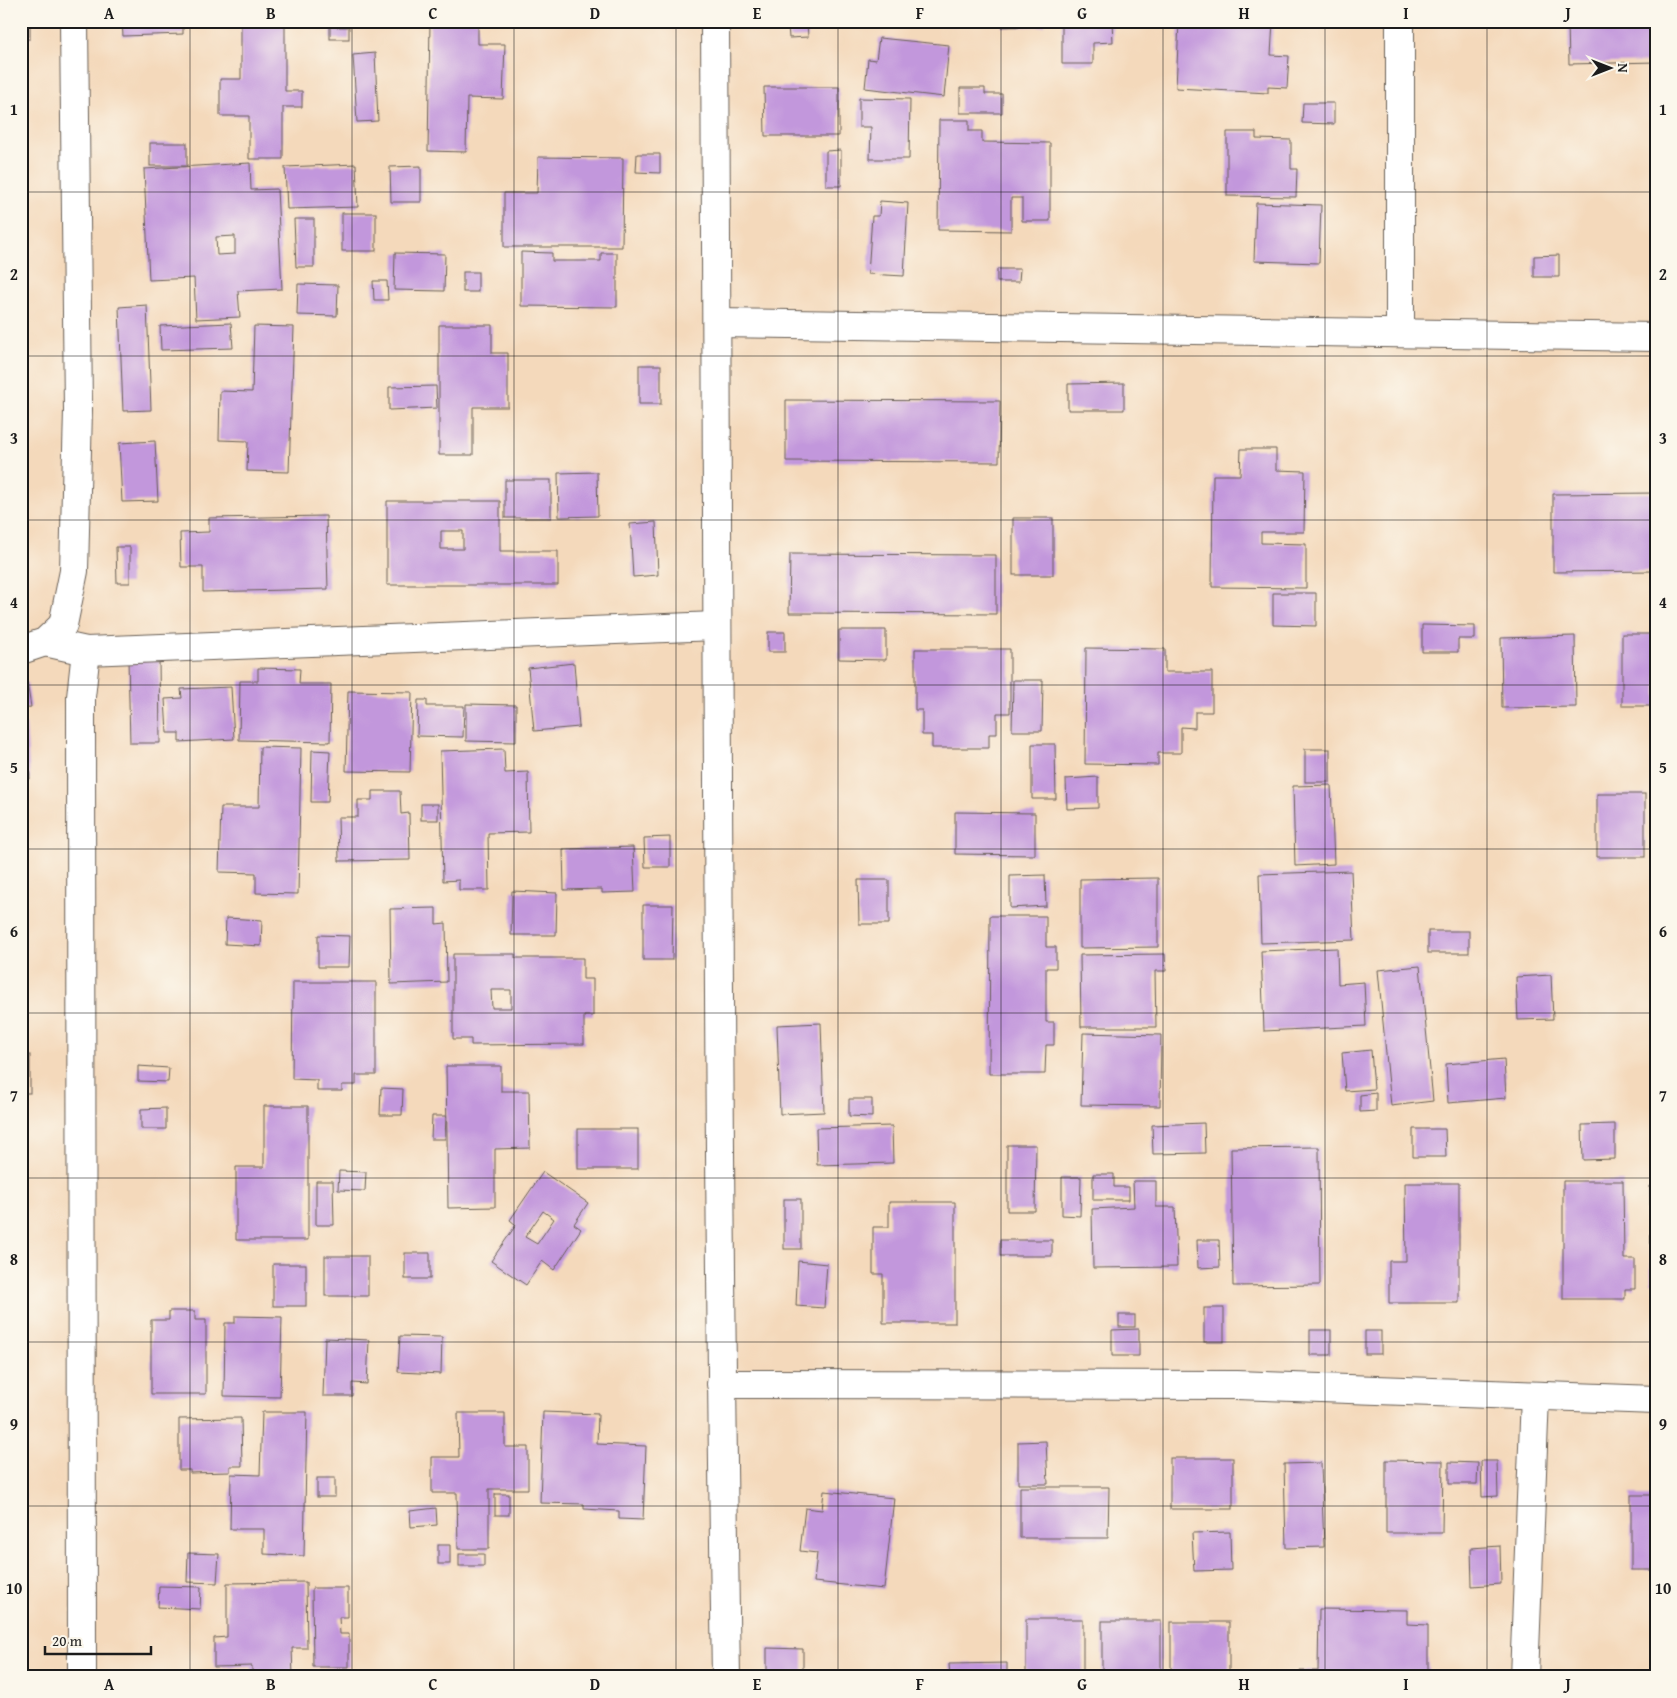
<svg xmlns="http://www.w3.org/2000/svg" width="1677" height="1698" font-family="'Gentium Book Plus',serif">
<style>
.building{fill:#c297dc;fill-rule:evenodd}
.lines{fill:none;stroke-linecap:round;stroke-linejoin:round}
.minor-casing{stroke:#685e54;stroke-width:30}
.tertiary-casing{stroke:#685e54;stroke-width:30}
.minor{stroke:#fff;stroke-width:28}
.tertiary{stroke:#fff;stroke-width:28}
.grid{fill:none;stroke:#1c1c1c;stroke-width:1;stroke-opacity:0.55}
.neatline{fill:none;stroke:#1c1c1c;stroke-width:2}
.grid-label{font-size:16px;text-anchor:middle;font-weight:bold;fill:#1c1c1c}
</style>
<rect width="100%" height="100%" fill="#fbf7ec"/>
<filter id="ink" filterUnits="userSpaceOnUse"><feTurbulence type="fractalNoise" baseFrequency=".02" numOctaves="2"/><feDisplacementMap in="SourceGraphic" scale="10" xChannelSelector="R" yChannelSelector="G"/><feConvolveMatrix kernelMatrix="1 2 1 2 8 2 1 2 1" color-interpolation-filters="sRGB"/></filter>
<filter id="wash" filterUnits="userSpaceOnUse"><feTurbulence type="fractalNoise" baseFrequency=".0096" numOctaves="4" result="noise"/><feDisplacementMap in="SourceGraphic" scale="20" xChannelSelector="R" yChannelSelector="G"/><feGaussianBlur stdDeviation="1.12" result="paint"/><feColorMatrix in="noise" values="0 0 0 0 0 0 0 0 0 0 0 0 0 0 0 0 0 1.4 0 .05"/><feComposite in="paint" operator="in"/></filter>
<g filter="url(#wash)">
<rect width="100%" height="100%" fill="#f4d9bb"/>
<g id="blocks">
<!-- building -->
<g class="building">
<polygon points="21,21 30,22 30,39 21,39"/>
<polygon points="122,21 183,21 183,34 123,36"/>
<polygon points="241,21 285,21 285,91 302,91 302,107 283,107 283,159 249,159 249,116 220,116 220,79 241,79"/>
<polygon points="430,21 478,21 478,44 505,44 503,99 467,98 466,152 428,151"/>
<polygon points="775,21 807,21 808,37 789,38 788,25 775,25"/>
<polygon points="904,21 956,21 956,26 904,23"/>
<polygon points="1002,21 1045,21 1045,26 1002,27"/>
<polygon points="1062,21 1112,21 1113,42 1093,43 1093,64 1062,64"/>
<polygon points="1179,21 1273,21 1271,55 1289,56 1287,88 1268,87 1268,93 1176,88"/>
<polygon points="1656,21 1656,62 1569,64 1568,22"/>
<rect x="330" y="27" width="19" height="12"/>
<polygon points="879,38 949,45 944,97 865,88 868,59 876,60"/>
<polygon points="375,53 378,121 357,122 353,55"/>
<polygon points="764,87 839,87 839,136 765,136"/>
<polygon points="960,88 985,88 985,94 1002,94 1002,113 960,113"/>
<polygon points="859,98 910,99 909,159 870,159 871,127 859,127"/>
<polygon points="1303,103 1334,103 1334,124 1302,123"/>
<polygon points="939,120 969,120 969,131 982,131 982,142 1050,143 1050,221 1022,221 1022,198 1011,198 1011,231 938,230"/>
<polygon points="1227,132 1256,132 1256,139 1291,140 1291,169 1297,169 1296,197 1227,196"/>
<rect x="150" y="143" width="37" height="23"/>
<polygon points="841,150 841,186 826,186 826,151"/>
<polygon points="637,154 660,154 660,173 636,172"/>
<polygon points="538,157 623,158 622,247 504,247 504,193 537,193"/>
<path d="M250,163l1,27 26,-1 5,100 -44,2 2,26 -44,2 -2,-41 -45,2 -5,-111zM235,236v18l-18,1 -1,-18z"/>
<polygon points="356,164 358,207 287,209 285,167"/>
<polygon points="421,166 421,202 391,202 390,167"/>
<polygon points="880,201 908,203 904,276 868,274 872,216 879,216"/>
<polygon points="1256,203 1321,205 1319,263 1254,261"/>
<rect x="342" y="213" width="34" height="38"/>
<polygon points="294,219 314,219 314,267 296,267"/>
<polygon points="521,252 552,253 552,261 601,261 601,253 617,253 617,307 521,306"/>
<polygon points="395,253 445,254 444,291 394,290"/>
<polygon points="1559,255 1559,277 1534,277 1534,256"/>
<polygon points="997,269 1020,269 1019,282 997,282"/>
<rect x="463" y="272" width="15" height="20"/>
<polygon points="373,281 387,281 388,300 374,300"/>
<polygon points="298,284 338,285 337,316 297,315"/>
<polygon points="147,305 151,410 123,411 119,307"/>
<polygon points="231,323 233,348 161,350 160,326"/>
<polygon points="439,325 492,325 492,353 508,353 508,407 473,407 473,455 439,455"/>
<polygon points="254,326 294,327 289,472 247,471 248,441 219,440 220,391 252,392"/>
<rect x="639" y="365" width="22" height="39"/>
<polygon points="1124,383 1124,410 1068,410 1068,384"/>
<polygon points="21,386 23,386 25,471 21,471"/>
<polygon points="436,386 437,408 389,410 389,387"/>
<polygon points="786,400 1000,401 999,462 786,461"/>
<polygon points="155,441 158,501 122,502 119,443"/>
<polygon points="1241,449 1276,449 1276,470 1305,471 1304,532 1261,532 1261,543 1306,544 1306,588 1212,587 1213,475 1240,475"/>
<polygon points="597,472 598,516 559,517 558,473"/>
<rect x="505" y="480" width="46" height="38"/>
<polygon points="1656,493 1656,571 1553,572 1553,494"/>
<polygon points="23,494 24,535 21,535 21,495"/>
<path d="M387,501h113v50h58v34h-171zM441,531h22v18h-22z"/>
<polygon points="326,516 328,589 203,592 203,567 181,567 180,533 209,532 209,518"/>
<rect x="1013" y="518" width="40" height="57"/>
<polygon points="656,522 658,575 633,577 630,524"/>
<polygon points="116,547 130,547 130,583 117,583"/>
<polygon points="790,554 996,555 996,614 789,613"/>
<polygon points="1273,593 1316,593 1316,626 1273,625"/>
<polygon points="1422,625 1475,626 1475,639 1458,639 1458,652 1422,652"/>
<polygon points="839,630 886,630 886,660 839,659"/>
<rect x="768" y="632" width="17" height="20"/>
<rect x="1622" y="634" width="34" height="72"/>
<polygon points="1575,636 1576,707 1502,708 1501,638"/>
<polygon points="1086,648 1165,649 1165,672 1212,672 1212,712 1195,712 1195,728 1181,727 1181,753 1158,753 1158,765 1085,764"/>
<polygon points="915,649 1010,649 1010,713 997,713 997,734 989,734 989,748 932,748 932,735 922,735 922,710 915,710"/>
<polygon points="128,659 159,659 160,743 130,743"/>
<polygon points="574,663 579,727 534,731 528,668"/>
<polygon points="258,668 300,669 299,684 331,684 330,742 239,740 240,681 258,681"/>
<polygon points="1013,680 1043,680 1042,731 1012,731"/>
<polygon points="27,682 31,707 21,708 21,683"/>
<polygon points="231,687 234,739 179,742 179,733 167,733 165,699 182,698 181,689"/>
<polygon points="348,691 412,692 410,772 346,771"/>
<polygon points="418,700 427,700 427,706 464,706 463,737 417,736"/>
<polygon points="466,704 516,705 516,742 466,741"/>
<polygon points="26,724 30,779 21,780 21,725"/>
<polygon points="1032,744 1055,744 1056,799 1032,799"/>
<polygon points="260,747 301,748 298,894 256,893 256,873 219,872 221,807 259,807"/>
<polygon points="504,749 505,773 528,772 529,832 488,833 489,890 459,890 459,880 443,881 440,751"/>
<rect x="1305" y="749" width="25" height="33"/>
<polygon points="312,750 330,751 328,802 311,802"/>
<polygon points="1098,777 1098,808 1067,809 1066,779"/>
<polygon points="1331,785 1334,864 1295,866 1293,786"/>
<polygon points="372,791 400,791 401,814 409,813 410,860 339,861 338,817 358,817 358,800 372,800"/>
<rect x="1597" y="794" width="48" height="63"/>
<rect x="421" y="804" width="17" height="16"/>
<polygon points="955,812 1035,813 1035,855 955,854"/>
<polygon points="670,837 670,867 645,867 644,838"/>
<polygon points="633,847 635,892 602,893 602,889 564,890 563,849"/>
<polygon points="1351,871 1354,940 1261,943 1259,874"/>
<polygon points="1045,875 1046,906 1010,908 1010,876"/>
<polygon points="1158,878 1158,947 1080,948 1080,879"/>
<polygon points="858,880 889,880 889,924 859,924"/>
<polygon points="512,891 557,893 556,935 511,935"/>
<polygon points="643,905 673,905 672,960 643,960"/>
<rect x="21" y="906" width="4" height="105"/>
<polygon points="436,908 436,924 446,923 447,982 391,984 390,909"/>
<polygon points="990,916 1046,916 1046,947 1056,947 1056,968 1046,968 1046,1022 1054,1022 1054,1045 1046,1045 1045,1074 989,1074"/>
<polygon points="226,918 262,920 261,946 225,944"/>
<rect x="1428" y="931" width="41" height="22"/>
<polygon points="318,935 350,936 349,967 318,967"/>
<polygon points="1337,948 1338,984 1364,982 1366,1026 1264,1031 1261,951"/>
<path d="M453,954h62v4h68v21h10v37h-9v28l-113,1v-6h-18zM491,990h20v18h-19z"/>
<polygon points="1165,954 1166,971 1155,971 1156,1027 1081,1027 1080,955"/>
<polygon points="1420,966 1433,1101 1391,1106 1378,970"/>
<polygon points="1551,975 1553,1019 1518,1020 1516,977"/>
<polygon points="293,982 376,982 376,1075 356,1075 356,1085 342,1085 342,1091 317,1091 317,1080 292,1079"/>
<polygon points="821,1023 824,1112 780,1114 777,1025"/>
<polygon points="1083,1033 1161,1035 1160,1106 1081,1105"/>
<polygon points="1371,1050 1374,1089 1345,1091 1342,1053"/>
<rect x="21" y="1055" width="9" height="38"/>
<polygon points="1504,1059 1506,1098 1448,1103 1446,1064"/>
<polygon points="138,1066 169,1068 168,1082 138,1081"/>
<polygon points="446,1066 501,1066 501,1091 529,1091 530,1148 495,1149 495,1207 448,1208"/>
<polygon points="381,1088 403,1089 402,1115 380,1115"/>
<polygon points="1376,1093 1376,1111 1360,1112 1360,1095"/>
<polygon points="849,1099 872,1099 872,1117 849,1116"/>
<polygon points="264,1106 308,1106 308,1240 236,1240 236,1167 264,1167"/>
<polygon points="166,1108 166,1129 141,1129 141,1109"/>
<polygon points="432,1116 446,1116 445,1139 431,1139"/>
<polygon points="1204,1123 1205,1153 1153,1154 1152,1125"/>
<polygon points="1615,1124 1615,1159 1583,1160 1582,1125"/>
<polygon points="892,1126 893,1163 817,1165 816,1128"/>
<rect x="578" y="1129" width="60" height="40"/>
<polygon points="1413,1129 1445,1129 1446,1157 1413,1157"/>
<polygon points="1007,1145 1036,1145 1035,1211 1007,1211"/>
<polygon points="1319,1147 1320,1285 1233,1286 1231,1148"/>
<polygon points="339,1171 366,1172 365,1191 338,1190"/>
<path d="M543,1172l45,31 -14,21 7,5 -27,41 -12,-9 -16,24 -35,-24 25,-36 -6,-5zM543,1211l11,8 -17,25 -12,-7z"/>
<polygon points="1093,1174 1114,1174 1114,1187 1129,1187 1129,1200 1093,1200"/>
<polygon points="1062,1177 1081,1177 1080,1216 1062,1215"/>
<polygon points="316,1181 333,1181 334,1225 316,1225"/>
<polygon points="1133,1181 1156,1181 1156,1207 1175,1207 1177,1267 1093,1268 1092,1209 1134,1207"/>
<polygon points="1563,1181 1623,1181 1624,1259 1635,1259 1635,1289 1625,1289 1625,1299 1563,1299"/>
<polygon points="1405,1183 1459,1183 1459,1303 1389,1303 1389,1261 1406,1261"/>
<polygon points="1650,1186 1656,1186 1656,1283 1651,1283"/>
<rect x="784" y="1199" width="17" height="50"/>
<polygon points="889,1202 955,1202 955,1323 883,1323 883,1274 873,1274 873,1227 889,1227"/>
<rect x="1000" y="1240" width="52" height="16"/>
<polygon points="1197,1240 1219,1240 1220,1267 1198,1268"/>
<rect x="405" y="1253" width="25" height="26"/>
<rect x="325" y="1256" width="43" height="40"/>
<polygon points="798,1261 827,1264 824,1308 796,1306"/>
<rect x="273" y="1264" width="33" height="42"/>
<rect x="1204" y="1308" width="20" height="34"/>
<polygon points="169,1311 195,1311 195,1320 206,1320 206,1394 151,1394 151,1320 169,1320"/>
<rect x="1119" y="1315" width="16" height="12"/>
<polygon points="235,1316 282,1317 280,1397 224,1396 225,1323 235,1323"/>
<polygon points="1139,1329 1139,1356 1112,1356 1112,1330"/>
<rect x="1310" y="1330" width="21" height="25"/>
<rect x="1365" y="1331" width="16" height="23"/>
<polygon points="400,1336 442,1337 441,1374 398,1372"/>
<polygon points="325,1338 369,1340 367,1384 352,1383 352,1396 323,1396"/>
<polygon points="262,1412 307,1412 304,1556 264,1554 264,1529 230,1529 231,1474 260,1475"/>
<polygon points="543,1412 598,1414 597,1444 646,1446 643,1520 619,1519 619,1511 584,1509 584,1504 540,1503"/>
<polygon points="458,1413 505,1413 505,1447 528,1447 528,1489 489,1489 489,1549 458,1549 457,1493 432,1493 432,1457 459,1457"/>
<polygon points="241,1418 242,1466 230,1466 230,1472 190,1473 190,1470 179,1470 179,1419"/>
<polygon points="1046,1441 1048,1484 1018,1484 1018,1442"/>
<rect x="1170" y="1458" width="63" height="51"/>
<polygon points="1386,1460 1443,1461 1442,1533 1386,1533"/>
<polygon points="1481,1461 1497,1461 1498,1496 1482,1497"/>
<polygon points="1449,1462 1478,1463 1477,1484 1449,1484"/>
<polygon points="1321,1463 1324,1547 1286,1548 1284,1464"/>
<rect x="317" y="1478" width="18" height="19"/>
<polygon points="1020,1487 1109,1487 1108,1538 1020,1538"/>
<polygon points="824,1491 894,1498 884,1589 814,1582 817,1553 800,1551 805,1508 822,1510"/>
<polygon points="21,1492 25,1492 26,1523 21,1523"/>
<rect x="495" y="1494" width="14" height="21"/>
<rect x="1631" y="1495" width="25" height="75"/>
<polygon points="436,1508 437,1525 411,1527 410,1511"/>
<polygon points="1230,1532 1231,1570 1194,1571 1192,1533"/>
<rect x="438" y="1545" width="12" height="19"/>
<polygon points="1500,1546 1501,1584 1472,1586 1471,1548"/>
<polygon points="188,1553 219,1554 217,1583 187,1582"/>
<rect x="459" y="1554" width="25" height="12"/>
<polygon points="306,1582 307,1648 292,1648 293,1677 252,1677 252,1666 214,1667 214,1638 227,1637 227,1583"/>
<polygon points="159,1586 201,1587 200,1609 158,1607"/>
<polygon points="312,1588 348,1588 348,1617 339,1617 340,1634 349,1634 349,1667 313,1667"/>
<polygon points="1319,1609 1407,1610 1407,1624 1428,1625 1428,1677 1300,1677 1300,1671 1318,1671"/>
<rect x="1026" y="1619" width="57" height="58"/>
<rect x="1102" y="1621" width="59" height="56"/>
<rect x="1171" y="1622" width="58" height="55"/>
<rect x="21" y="1647" width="4" height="28"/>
<polygon points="767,1648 803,1649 803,1677 767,1677"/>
<polygon points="1007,1663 1007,1677 950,1677 949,1664"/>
</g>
</g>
</g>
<g filter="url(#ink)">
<use href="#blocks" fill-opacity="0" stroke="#685e54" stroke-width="1"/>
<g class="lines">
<defs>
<g id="minor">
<path d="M715,21c3,552 2,1104 11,1656"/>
<polyline points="717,323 1656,337"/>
<polyline points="1400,333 1400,21"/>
<polyline points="45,642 86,651 716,626"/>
<polyline points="721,1384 1237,1385 1656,1400"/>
<polyline points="82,1677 81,697 86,651"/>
<polyline points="1524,1677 1535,1396"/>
</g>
<polyline id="tertiary" points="21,650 45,642 63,625 74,571 78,410 74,21"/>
</defs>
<!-- minor casing -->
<use href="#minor" class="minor-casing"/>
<!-- tertiary casing -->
<use href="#tertiary" class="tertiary-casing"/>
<!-- minor -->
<use href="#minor" class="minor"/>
<!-- tertiary -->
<use href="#tertiary" class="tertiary"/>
</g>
</g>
<!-- grid -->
<path class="grid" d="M190,21v1656M352,21v1656M514,21v1656M676,21v1656M838,21v1656M1001,21v1656M1163,21v1656M1325,21v1656M1487,21v1656M21,192h1635M21,356h1635M21,520h1635M21,685h1635M21,849h1635M21,1013h1635M21,1178h1635M21,1342h1635M21,1506h1635"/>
<!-- margin -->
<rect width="1677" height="1698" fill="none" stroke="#fbf7ec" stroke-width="55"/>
<!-- north arrow -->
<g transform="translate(1610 68) rotate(90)" stroke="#fbf7ec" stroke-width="4" paint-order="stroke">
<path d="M0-4L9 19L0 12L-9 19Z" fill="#1c1c1c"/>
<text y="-8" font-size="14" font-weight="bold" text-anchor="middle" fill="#1c1c1c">N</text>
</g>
<!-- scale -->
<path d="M45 1646v8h106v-8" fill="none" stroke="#1c1c1c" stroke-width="2.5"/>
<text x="52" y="1646" font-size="15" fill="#1c1c1c" stroke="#fbf7ec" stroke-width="4" paint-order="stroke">20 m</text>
<rect x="28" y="28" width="1622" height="1642" class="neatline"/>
<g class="grid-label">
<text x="109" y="19">A</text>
<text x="271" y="19">B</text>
<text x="433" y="19">C</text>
<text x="595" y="19">D</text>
<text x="757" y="19">E</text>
<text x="920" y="19">F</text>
<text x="1082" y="19">G</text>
<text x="1244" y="19">H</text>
<text x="1406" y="19">I</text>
<text x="1568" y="19">J</text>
<text x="14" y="115">1</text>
<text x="1663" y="115">1</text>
<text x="14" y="280">2</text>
<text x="1663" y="280">2</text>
<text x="14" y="444">3</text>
<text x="1663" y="444">3</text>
<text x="14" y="608">4</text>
<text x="1663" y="608">4</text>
<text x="14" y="773">5</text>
<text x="1663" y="773">5</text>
<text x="14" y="937">6</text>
<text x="1663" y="937">6</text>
<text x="14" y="1101">7</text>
<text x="1663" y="1101">7</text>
<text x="14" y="1265">8</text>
<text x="1663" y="1265">8</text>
<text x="14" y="1430">9</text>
<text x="1663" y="1430">9</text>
<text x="14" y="1594">10</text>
<text x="1663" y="1594">10</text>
<text x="109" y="1690">A</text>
<text x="271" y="1690">B</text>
<text x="433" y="1690">C</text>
<text x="595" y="1690">D</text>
<text x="757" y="1690">E</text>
<text x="920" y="1690">F</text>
<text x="1082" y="1690">G</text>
<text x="1244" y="1690">H</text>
<text x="1406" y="1690">I</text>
<text x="1568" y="1690">J</text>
</g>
</svg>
